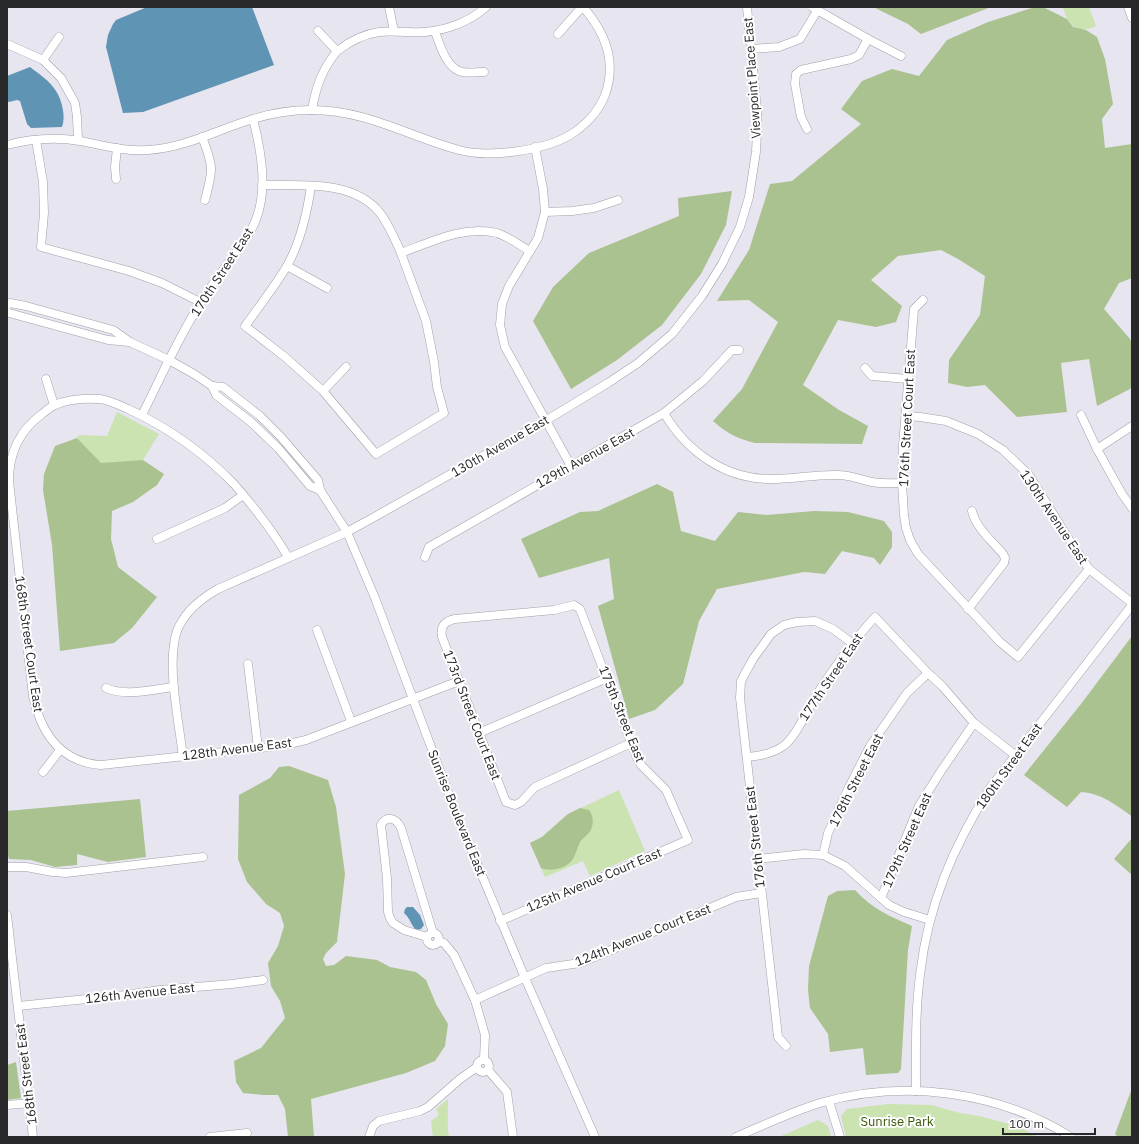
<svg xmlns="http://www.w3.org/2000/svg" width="1139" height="1144" font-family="'IBM Plex Sans',sans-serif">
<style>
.green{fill:#cae3b1}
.forest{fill:#aac290}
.water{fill:#5f94b4}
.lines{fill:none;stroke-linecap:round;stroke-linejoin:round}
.minor-casing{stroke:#a1a0a9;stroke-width:9}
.minor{stroke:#fff;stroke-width:8}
.labels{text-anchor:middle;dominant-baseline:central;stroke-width:4;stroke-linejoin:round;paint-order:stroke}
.street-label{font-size:13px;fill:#28282b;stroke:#fff}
.park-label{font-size:13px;fill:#385406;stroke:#fff}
</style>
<rect width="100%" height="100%" fill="#e7e5ef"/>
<!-- green -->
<g class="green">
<path d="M1065,7h24l7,19c-20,9 -27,0 -33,-18z"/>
<polygon points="117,412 159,434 143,460 101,464 77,438 79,435 107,436"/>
<polygon points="619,790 645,851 590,876 583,861 545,877 530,843 542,837 568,814"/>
<path d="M448,1099c0,12 -1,26 1,38h-16l-2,-16 7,-5v-4l-2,-3z"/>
<polygon points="888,1104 931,1105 960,1113 979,1116 1006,1123 1027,1131 1038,1137 846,1137 841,1116 847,1109"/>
<polygon points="818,1120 828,1126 831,1137 779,1137"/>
</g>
<!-- forest -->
<g class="forest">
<polygon points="873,7 991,7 921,34 908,24"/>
<path d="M1035,7h8l24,12 6,8 13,3 11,7 8,22 8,45 -11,15 3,29 27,-4v134l-13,5 -15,26 26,30 2,5v42l-2,3 -33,17 -8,-47 -28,4 6,49 -50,5 -32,-32 -18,2 -19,-4 1,-23 31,-45 5,-39 -27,-17 -17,-9 -43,6 -27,24 31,26 -6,16 -20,5 -38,-7 -35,65 36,25 29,16 -6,18 -107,-1c-19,-5 -27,-9 -42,-22l29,-32 36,-67 -29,-22 -32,1 32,-51 21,-66 22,-3 69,-57 -20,-15 21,-28 30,-12 27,7 28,-36 41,-18z"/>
<polygon points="732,191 726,225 701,274 662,325 617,360 571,389 533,321 553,287 589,253 679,216 678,198"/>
<polygon points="77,438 101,463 143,460 164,474 157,485 133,502 112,511 111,539 118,567 157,597 132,628 114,643 60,651 52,545 43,490 44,474 55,446"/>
<polygon points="657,484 673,492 681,531 715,541 738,512 767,515 814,511 848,512 884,521 892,532 892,547 880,565 874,558 842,551 825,574 804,572 717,589 699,621 683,684 655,710 629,719 598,606 614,599 609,558 539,578 521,539 580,512 598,511"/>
<path d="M1132,636v181l-2,-2c-15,-11 -30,-22 -49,-23l-14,15 -43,-32 57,-71z"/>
<polygon points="289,766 328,780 336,807 345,874 337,942 326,953 323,959 326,966 334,965 346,956 377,960 390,967 416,972 426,980 436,1004 448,1024 445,1046 435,1061 406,1073 311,1099 314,1137 288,1137 285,1109 278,1095 263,1095 243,1093 236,1082 234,1061 261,1048 285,1018 280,1001 271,986 268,963 278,946 284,926 280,913 266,904 247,882 238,859 239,795 270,778 279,767"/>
<polygon points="140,799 146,857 108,862 77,854 77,865 55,867 31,860 9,859 7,852 7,811"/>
<path d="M580,808l9,2c5,6 5,16 0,23 -3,3 -6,5 -9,9 -3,6 -4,12 -7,17 -7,10 -22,13 -32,9l-11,-25 12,-6 26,-23z"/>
<polygon points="1132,838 1132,875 1114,859"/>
<path d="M855,890c16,18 36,27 57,36l-4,24 -7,119 -3,4 -32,2 -3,-27 -33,4 -2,-18 -18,-26 -2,-18 1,-24 19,-70 9,-5z"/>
<polygon points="16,1062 21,1098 7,1100 7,1065"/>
<polygon points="1132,1088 1132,1137 1118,1137 1115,1134"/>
</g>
<!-- water -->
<g class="water">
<polygon points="147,7 252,7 274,65 143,112 123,113 106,47 108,35 113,24 116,20"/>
<path d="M30,67c9,7 20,14 26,24 6,9 10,26 6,36l-31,1 -4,-4 -7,-23 -3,-1 -8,2 -2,-1v-25z"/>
<path d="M407,907h6l7,8 4,10 -3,4 -5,1c-5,-5 -6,-12 -12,-17l1,-4z"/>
</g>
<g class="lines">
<defs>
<g id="minor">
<polyline points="389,7 394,31"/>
<polyline points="812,7 868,39 901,56"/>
<polyline points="1128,7 1132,18"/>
<path d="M435,32c5,12 10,33 24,39 7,3 17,1 25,1"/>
<polyline points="558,34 582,7"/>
<polyline points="7,44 43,60 61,78 75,103 77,117 78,140"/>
<polyline points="751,49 779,47 800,39 817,11"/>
<path d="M337,51c12,-9 27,-17 42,-19 10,-1 20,0 30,0 27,2 57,-7 77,-25"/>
<polyline points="43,60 59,37"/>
<path d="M312,110c4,-24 10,-40 25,-59l-19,-20"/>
<polyline points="807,129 801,117 795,84 796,74 801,70 851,59 859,55 868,39"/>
<path d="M202,137c12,30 11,33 3,63"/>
<polyline points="36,140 43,182 44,213 41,247 129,271 162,283 200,302"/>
<path d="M7,145c23,-6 49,-8 73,-4 22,4 45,11 68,9 37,-2 71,-21 105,-31 19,-6 39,-9 58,-9 56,0 96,26 148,40 29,8 84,1 111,-15 15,-9 29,-24 35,-40 12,-33 0,-63 -22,-88"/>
<polyline points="535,147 543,189 545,212 538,238 509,286 502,304 500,325 505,347 571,466"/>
<polyline points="116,179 115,167 117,148"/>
<path d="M262,185c38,1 91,-6 118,28 9,12 15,26 21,40 30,-11 63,-28 96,-20 12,4 22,12 33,18"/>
<path d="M311,186c-4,28 -10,55 -24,80 -12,20 -28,41 -42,60l40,31 38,34 53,63 68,-41 -7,-26 -3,-25 -8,-41 -25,-68"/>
<polyline points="545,212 572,211 594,208 618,200"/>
<polyline points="287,266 327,288"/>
<polyline points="923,300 914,309 903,446 902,483 904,515 906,528 910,540 918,554 1000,642 1018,657 1089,569"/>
<polyline points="7,305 10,303 26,306 113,330 130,342 169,360 194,374 212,386 216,395 251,422 279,449 310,486 320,490"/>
<polyline points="7,311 9,313 108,340 129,342"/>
<polyline points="865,368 872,376 908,379"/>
<polyline points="46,379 54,405"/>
<polyline points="212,386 223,387 260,416 281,437 318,480 320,490 347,532 375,598 457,816 525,978 595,1137"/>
<polyline points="323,391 346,367"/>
<path d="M664,413c23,39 61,66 107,66 23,0 45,-5 68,-4 11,0 22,5 33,7 9,2 20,1 30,1"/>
<path d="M142,415c19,-38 36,-77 59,-113 15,-25 34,-46 49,-70 20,-34 12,-78 3,-113"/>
<polyline points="1081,415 1097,449 1122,494 1132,508"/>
<polyline points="906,416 920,417 946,421 978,434 1003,450 1029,475 1068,538 1089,569 1132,603"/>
<polyline points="1097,449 1132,426"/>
<polyline points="157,539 225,508 243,495"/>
<path d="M288,557c-15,-26 -34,-50 -54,-73 -30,-31 -67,-57 -106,-75 -9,-4 -19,-9 -28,-10 -15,-1 -32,0 -45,6 -5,2 -9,6 -13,9 -22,16 -33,39 -33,67l24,215c8,37 27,66 68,69l169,-18 23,-4 13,-3 153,-59"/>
<polyline points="425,557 429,547 664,413 703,381 732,350 739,350"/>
<path d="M968,609l36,-46 1,-5 -2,-4c-11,-13 -27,-26 -31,-43"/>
<polyline points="317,630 351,721"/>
<polyline points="248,664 258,748"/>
<path d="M106,688c20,9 47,1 68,-1"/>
<polyline points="479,733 607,678"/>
<path d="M183,757c-4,-34 -14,-81 -9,-113 1,-8 4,-17 8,-23 9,-15 22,-24 36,-32l129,-57 22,-12 176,-99 63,-38 30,-20 34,-29 30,-38 20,-32 18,-37 9,-30 7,-45 1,-20v-22l-10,-103"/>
<path d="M747,757c12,-1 24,-3 35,-10 15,-10 26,-40 37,-56 17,-26 35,-51 56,-74l53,56 15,14 31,36 41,32"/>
<polyline points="43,772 60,750"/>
<polyline points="823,855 828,833 849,787 870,746 907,693 928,673"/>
<polyline points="758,859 804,854 823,855 845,866 889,905 904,912 930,920"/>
<polyline points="7,867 26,867 53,872 66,873 203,857"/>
<polyline points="881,898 919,806 941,771 974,723"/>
<polyline points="7,915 33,1137"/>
<path d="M500,921l188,-81 -22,-50 -25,-25 -4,-7 -57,-149 -6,-4 -20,5 -99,9c-10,2 -15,7 -13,18l64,165 9,3 6,-3 14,-15 96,-44"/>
<circle cx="433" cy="939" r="6"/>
<path d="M427,937l-23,-7 -11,-7 -3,-5 -2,-6 -1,-34 -6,-53c6,-11 16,-6 20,3l32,105"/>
<polyline points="438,941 444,943 454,955 475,1000 485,1035 484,1060"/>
<polyline points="475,1000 546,968 580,963 736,897 761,893"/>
<polyline points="18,1006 126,995 160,990 232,984 263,980"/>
<polyline points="786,1046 778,1037 740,698 741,681 753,659 771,634 784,625 797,622 815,621 833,629 852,643"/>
<circle cx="483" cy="1066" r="6"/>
<polyline points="488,1070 507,1092 513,1137"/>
<path d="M916,1091c0,-39 -1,-78 4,-116 8,-70 33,-128 70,-187l142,-183"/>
<polyline points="829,1101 840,1137"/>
<polyline points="7,1105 30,1103"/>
<polyline points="210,1137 247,1133"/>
<polyline points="369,1137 373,1126 379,1121 420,1111 428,1107 460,1079 477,1067"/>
<path d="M736,1137c28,-12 55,-25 84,-34 85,-24 177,-12 251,34"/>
</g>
</defs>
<!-- minor casing -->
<use href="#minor" class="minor-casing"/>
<!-- minor -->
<use href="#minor" class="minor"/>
</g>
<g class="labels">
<!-- street labels -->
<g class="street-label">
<text transform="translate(752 78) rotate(-94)">Viewpoint Place East</text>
<text transform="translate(222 272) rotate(-57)">170th Street East</text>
<text transform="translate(907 418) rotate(-87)">176th Street Court East</text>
<text transform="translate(500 446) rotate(-30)">130th Avenue East</text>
<text transform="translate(585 458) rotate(-29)">129th Avenue East</text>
<text transform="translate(1054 517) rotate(56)">130th Avenue East</text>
<text transform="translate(29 644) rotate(82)">168th Street Court East</text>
<text transform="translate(831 677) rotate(-56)">177th Street East</text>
<text transform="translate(622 714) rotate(68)">175th Street East</text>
<text transform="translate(472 715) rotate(69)">173rd Street Court East</text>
<text transform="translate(237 749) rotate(-7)">128th Avenue East</text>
<text transform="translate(1009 766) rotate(-54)">180th Street East</text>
<text transform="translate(856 780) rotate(-63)">178th Street East</text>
<text transform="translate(457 813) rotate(68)">Sunrise Boulevard East</text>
<text transform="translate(755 837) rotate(-96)">176th Street East</text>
<text transform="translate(907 840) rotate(-66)">179th Street East</text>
<text transform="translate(594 880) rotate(-23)">125th Avenue Court East</text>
<text transform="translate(643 935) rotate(-22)">124th Avenue Court East</text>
<text transform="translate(140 993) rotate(-6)">126th Avenue East</text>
<text transform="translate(26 1074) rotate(-97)">168th Street East</text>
</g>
<!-- park labels -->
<g class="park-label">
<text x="897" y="1121">Sunrise Park</text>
</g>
</g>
<!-- border -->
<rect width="1139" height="1144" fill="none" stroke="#28282b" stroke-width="16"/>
<!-- scale -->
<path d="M1003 1128v6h92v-6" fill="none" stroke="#28282b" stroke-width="2"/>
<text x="1009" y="1128" font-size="12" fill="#28282b" stroke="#ffffff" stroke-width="3" paint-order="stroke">100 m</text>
</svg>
